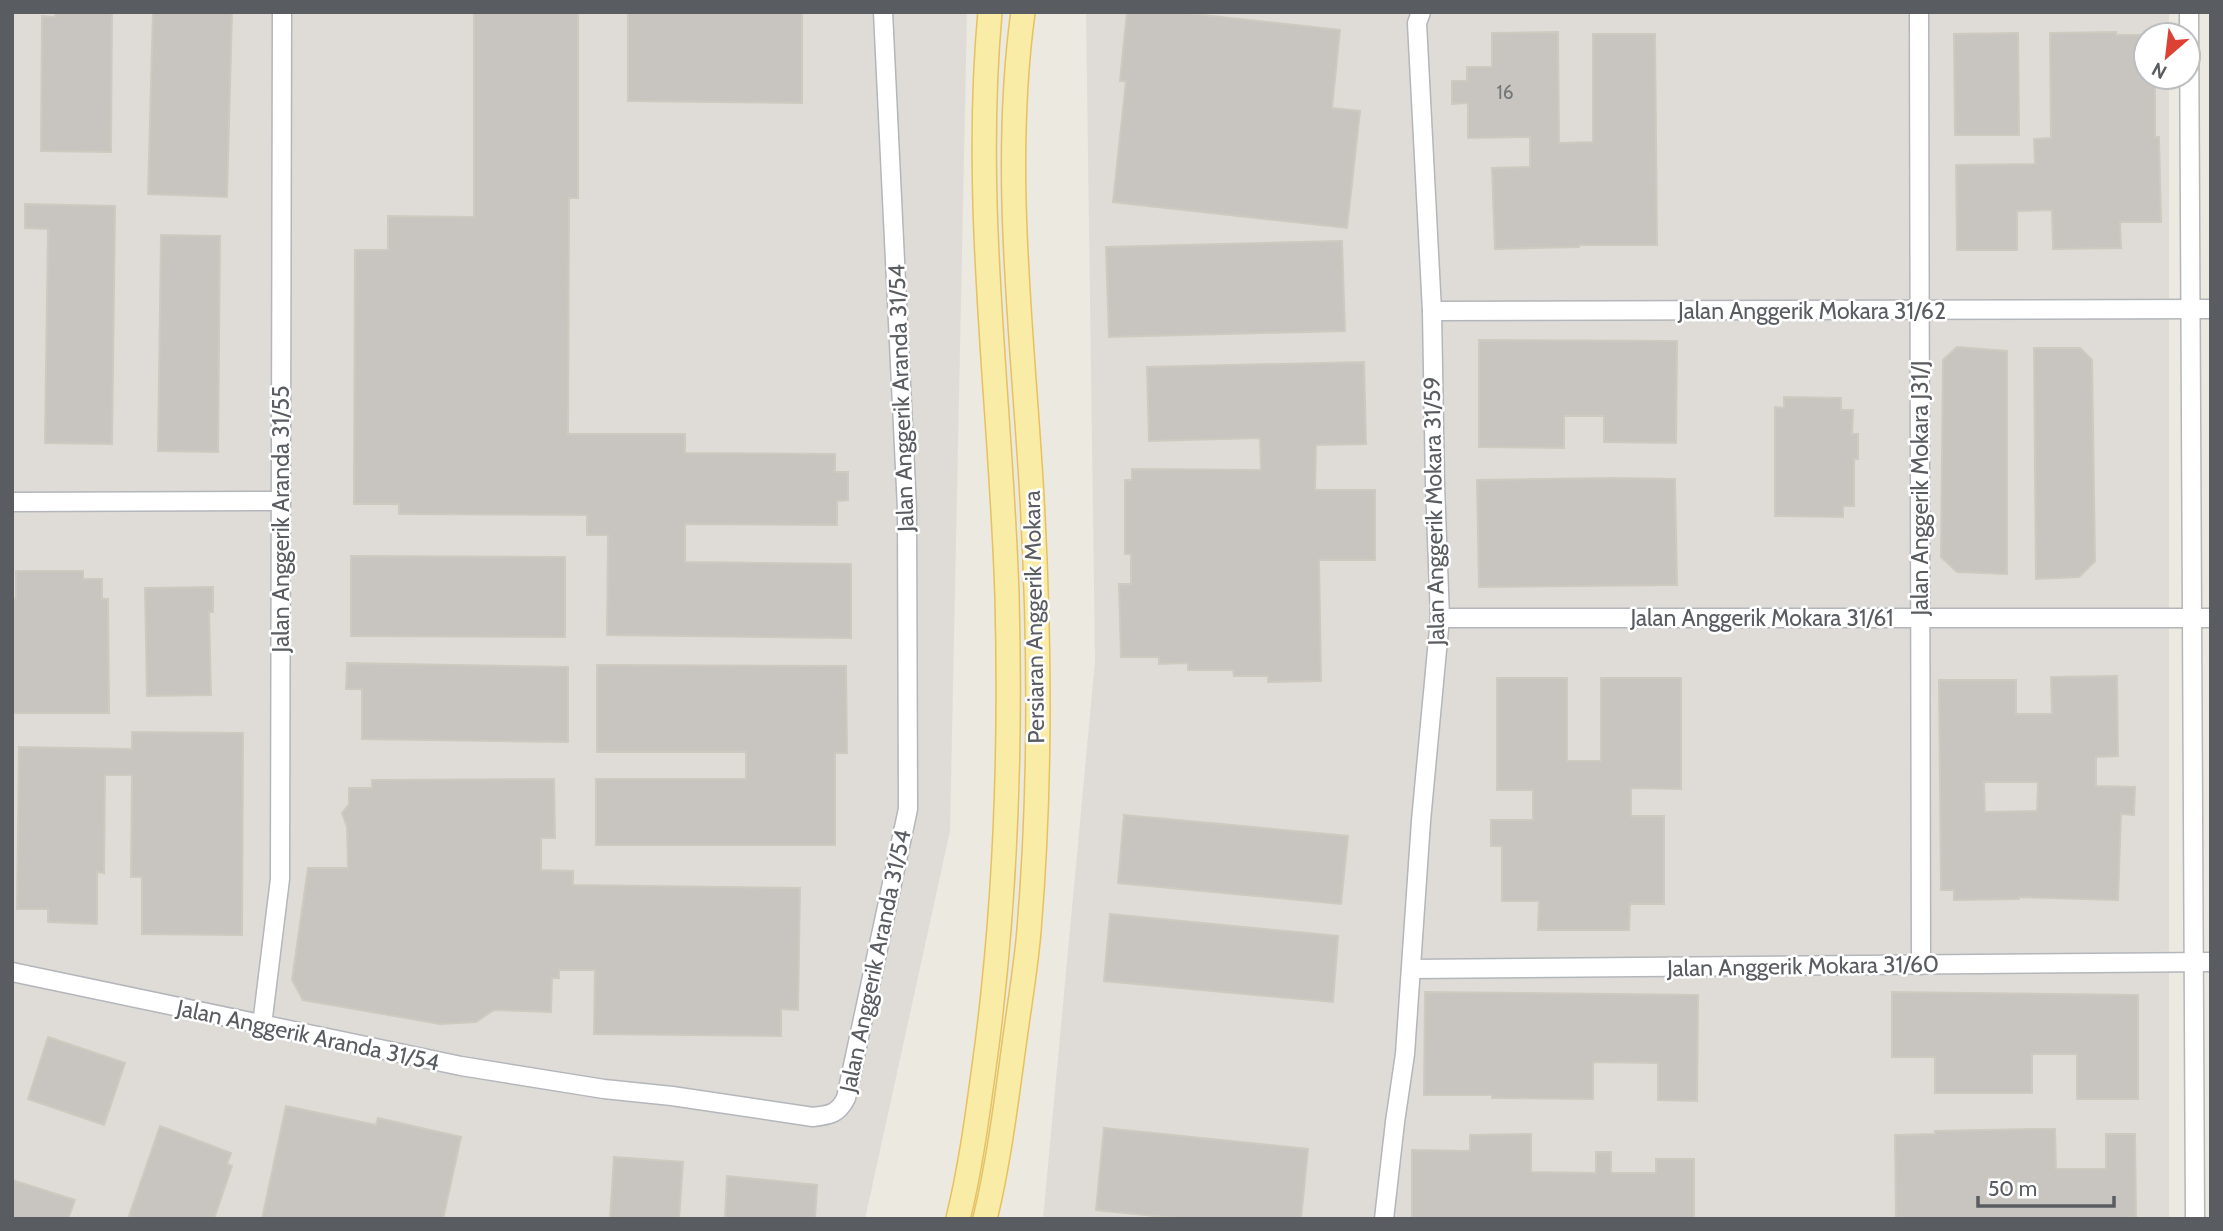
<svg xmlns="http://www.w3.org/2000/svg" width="2223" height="1231" font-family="Cabin,sans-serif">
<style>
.industrial{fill:#dfdcd8}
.building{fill:#c8c5c0;stroke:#cfcabf;stroke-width:2;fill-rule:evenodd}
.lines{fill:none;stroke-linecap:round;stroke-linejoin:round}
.minor-casing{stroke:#b3b6ba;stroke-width:21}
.major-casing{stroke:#e7c15d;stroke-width:26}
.minor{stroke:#fff;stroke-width:18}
.major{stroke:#f9eca7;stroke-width:23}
.labels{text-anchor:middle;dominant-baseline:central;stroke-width:5;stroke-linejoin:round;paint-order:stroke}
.number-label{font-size:19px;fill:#757678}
.street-label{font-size:23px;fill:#595c60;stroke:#fff}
</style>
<rect width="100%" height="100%" fill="#ebe9e0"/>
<!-- industrial -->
<g class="industrial">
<polygon points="12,12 967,12 950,831 865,1219 12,1219"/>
<polygon points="1086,12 2169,12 2169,35 2146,35 2146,77 2169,77 2169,1219 1043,1219 1095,661"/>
</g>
<!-- building -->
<g class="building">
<polygon points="55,12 112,12 111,152 41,151 42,16 55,17"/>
<polygon points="153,12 232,12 227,197 148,194"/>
<polygon points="474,12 578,12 578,198 569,198 568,434 685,434 685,453 835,454 835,472 848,472 848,500 837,501 837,525 685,524 685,562 851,564 851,638 607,635 608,535 587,535 587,515 399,514 399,504 354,504 355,250 388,250 388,216 474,217"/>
<polygon points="628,12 802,12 802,103 628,101"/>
<polygon points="1127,12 1175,12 1340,30 1332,108 1360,111 1347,228 1113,202 1126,81 1120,81"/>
<polygon points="1558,32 1559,143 1593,142 1593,34 1655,34 1657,245 1579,245 1579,247 1495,249 1492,168 1530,167 1530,137 1468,138 1468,103 1452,104 1452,81 1467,81 1467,67 1492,67 1492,33"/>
<polygon points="2116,32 2116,35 2146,35 2146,77 2155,77 2155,137 2159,137 2161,222 2120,222 2121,248 2053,249 2052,210 2017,211 2017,250 1957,250 1956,165 2035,164 2034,139 2051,138 2050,33"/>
<polygon points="2018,33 2019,135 1955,135 1954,34"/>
<polygon points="25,204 115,206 112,444 45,443 48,229 25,228"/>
<polygon points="161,235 220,236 218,452 158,451"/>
<polygon points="1342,241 1345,331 1109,337 1106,247"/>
<polygon points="1479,340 1677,341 1676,443 1604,442 1604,416 1564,416 1564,448 1479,447"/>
<polygon points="1957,347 2007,351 2007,574 1957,572 1941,557 1943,360"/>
<polygon points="2034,348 2080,348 2092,360 2095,561 2079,577 2036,579"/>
<polygon points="1364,362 1366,444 1316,445 1315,490 1375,490 1375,560 1319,560 1321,681 1268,682 1268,676 1234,676 1233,670 1188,670 1188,663 1159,664 1159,657 1121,657 1119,584 1131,584 1131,554 1125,554 1125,480 1132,480 1132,469 1261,470 1260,438 1149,441 1147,367"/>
<polygon points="1784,397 1841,398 1841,410 1853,410 1852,434 1858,434 1858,459 1854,459 1854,506 1843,506 1843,517 1775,516 1775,407 1784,408"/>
<polygon points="1612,478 1675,479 1677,585 1479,587 1477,480"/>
<polygon points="351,556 565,557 565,637 351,636"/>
<polygon points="16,571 83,571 83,579 102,579 102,599 108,599 109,713 12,713 12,599 16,599"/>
<polygon points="213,587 213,612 209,612 211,695 147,696 145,588"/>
<polygon points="347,663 568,667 568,742 362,739 362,689 346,689"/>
<polygon points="597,665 846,666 847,753 835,753 835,845 596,845 596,779 746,779 746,752 597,752"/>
<path d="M2117,676l1,80 -22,1v29l39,1 -1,28 -13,-1 -3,86 -99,-3v2l-65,1v-10h-13l-2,-210h77v34h36l-1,-37zM1984,782h54l-1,29 -52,1z"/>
<polygon points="1497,678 1567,678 1567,761 1601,761 1601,678 1681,678 1681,789 1631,788 1631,816 1664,816 1664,904 1630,904 1629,930 1538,930 1539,901 1502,901 1502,846 1491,846 1491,820 1533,820 1533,790 1497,790"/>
<polygon points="132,732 243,733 242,935 142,934 142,877 131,877 132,775 105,775 104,873 97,872 97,924 48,922 48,909 17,909 19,747 132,749"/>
<polygon points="554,779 555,838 541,838 541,870 573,871 573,885 800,888 798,1010 781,1009 781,1036 594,1034 595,970 559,970 559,978 552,978 551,1012 494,1010 476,1022 440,1024 303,1000 292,980 308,868 348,868 347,827 342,813 349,804 349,788 372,788 372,780"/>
<polygon points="1124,815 1348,836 1341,904 1118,883"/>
<polygon points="1110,914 1338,936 1333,1002 1104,981"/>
<polygon points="1425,992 1698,995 1697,1101 1658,1100 1658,1063 1593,1062 1593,1099 1492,1098 1492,1095 1424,1095"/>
<polygon points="1892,992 2138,995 2138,1099 2077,1099 2077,1054 2032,1054 2032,1093 1935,1093 1935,1057 1892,1057"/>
<polygon points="48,1037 125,1063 104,1125 28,1099"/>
<polygon points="286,1106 376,1125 378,1118 461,1137 443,1219 262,1219"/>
<polygon points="160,1126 231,1153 227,1164 232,1166 214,1219 128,1219"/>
<polygon points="1104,1128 1308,1149 1301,1219 1184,1219 1096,1210"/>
<polygon points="2036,1129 2055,1129 2056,1169 2106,1169 2106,1134 2135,1134 2136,1219 1896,1219 1895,1135 1935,1134 1935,1131"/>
<polygon points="1531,1134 1531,1172 1596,1173 1596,1152 1611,1152 1611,1173 1656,1173 1656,1159 1694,1159 1694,1219 1412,1219 1412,1150 1470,1151 1470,1135"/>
<polygon points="614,1157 683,1162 679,1219 610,1219"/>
<polygon points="727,1176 817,1185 815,1219 725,1219"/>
<polygon points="12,1180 75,1200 68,1219 12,1219"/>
</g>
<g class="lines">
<defs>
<g id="minor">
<polyline points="1919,12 1921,965"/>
<polyline points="2189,12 2195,1219"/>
<polyline points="1432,311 2211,309"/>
<polyline points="12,502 281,501"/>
<polyline points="1440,618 2211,618"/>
<polyline points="1411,969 2211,962"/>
<path d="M12,972l449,94 143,23 68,7 141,21c17,-2 25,-3 33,-19l62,-289 -1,-300 -24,-497"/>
<polyline points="262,1025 280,879 282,12"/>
<polyline points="1384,1219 1395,1122 1405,1054 1421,821 1440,618 1435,485 1432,311 1417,23 1421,12"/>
</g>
<g id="major">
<path d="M958,1219c14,-57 21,-116 29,-174 19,-149 24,-299 20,-449 -6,-195 -35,-389 -17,-584"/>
<path d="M985,1219c14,-58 21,-116 29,-174 5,-38 12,-77 15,-115 12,-143 11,-288 3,-432 -9,-161 -31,-325 -9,-486"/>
</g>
</defs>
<!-- minor casing -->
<use href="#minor" class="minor-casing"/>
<!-- major casing -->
<use href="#major" class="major-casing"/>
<!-- minor -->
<use href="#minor" class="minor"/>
<!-- major -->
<use href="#major" class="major"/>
</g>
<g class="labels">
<!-- number labels -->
<g class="number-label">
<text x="1505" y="92">16</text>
</g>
<!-- street labels -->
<g class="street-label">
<text x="1812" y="311">Jalan Anggerik Mokara 31/62</text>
<text transform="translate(901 398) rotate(-92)">Jalan Anggerik Aranda 31/54</text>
<text transform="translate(1920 488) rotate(-90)">Jalan Anggerik Mokara J31/J</text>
<text transform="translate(1434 511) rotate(-91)">Jalan Anggerik Mokara 31/59</text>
<text transform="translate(281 519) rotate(-90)">Jalan Anggerik Aranda 31/55</text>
<text transform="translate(1034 617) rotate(-91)">Persiaran Anggerik Mokara</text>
<text x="1762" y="618">Jalan Anggerik Mokara 31/61</text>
<text transform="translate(875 961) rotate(-78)">Jalan Anggerik Aranda 31/54</text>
<text transform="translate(1803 966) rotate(-1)">Jalan Anggerik Mokara 31/60</text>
<text transform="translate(308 1035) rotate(12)">Jalan Anggerik Aranda 31/54</text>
</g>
</g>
<!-- border -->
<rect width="2223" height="1231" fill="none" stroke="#595c60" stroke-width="28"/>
<!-- north arrow -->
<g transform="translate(2167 56) rotate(208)"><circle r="33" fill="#ffffff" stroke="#bdbebf" stroke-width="2"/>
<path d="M0-5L12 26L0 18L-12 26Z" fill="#dd4134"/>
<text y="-10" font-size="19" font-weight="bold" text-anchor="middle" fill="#595c60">N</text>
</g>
<!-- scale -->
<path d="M1978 1196v10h136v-10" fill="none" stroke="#595c60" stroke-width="3.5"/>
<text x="1988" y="1196" font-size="21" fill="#595c60" stroke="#ffffff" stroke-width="5" paint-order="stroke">50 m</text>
</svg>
